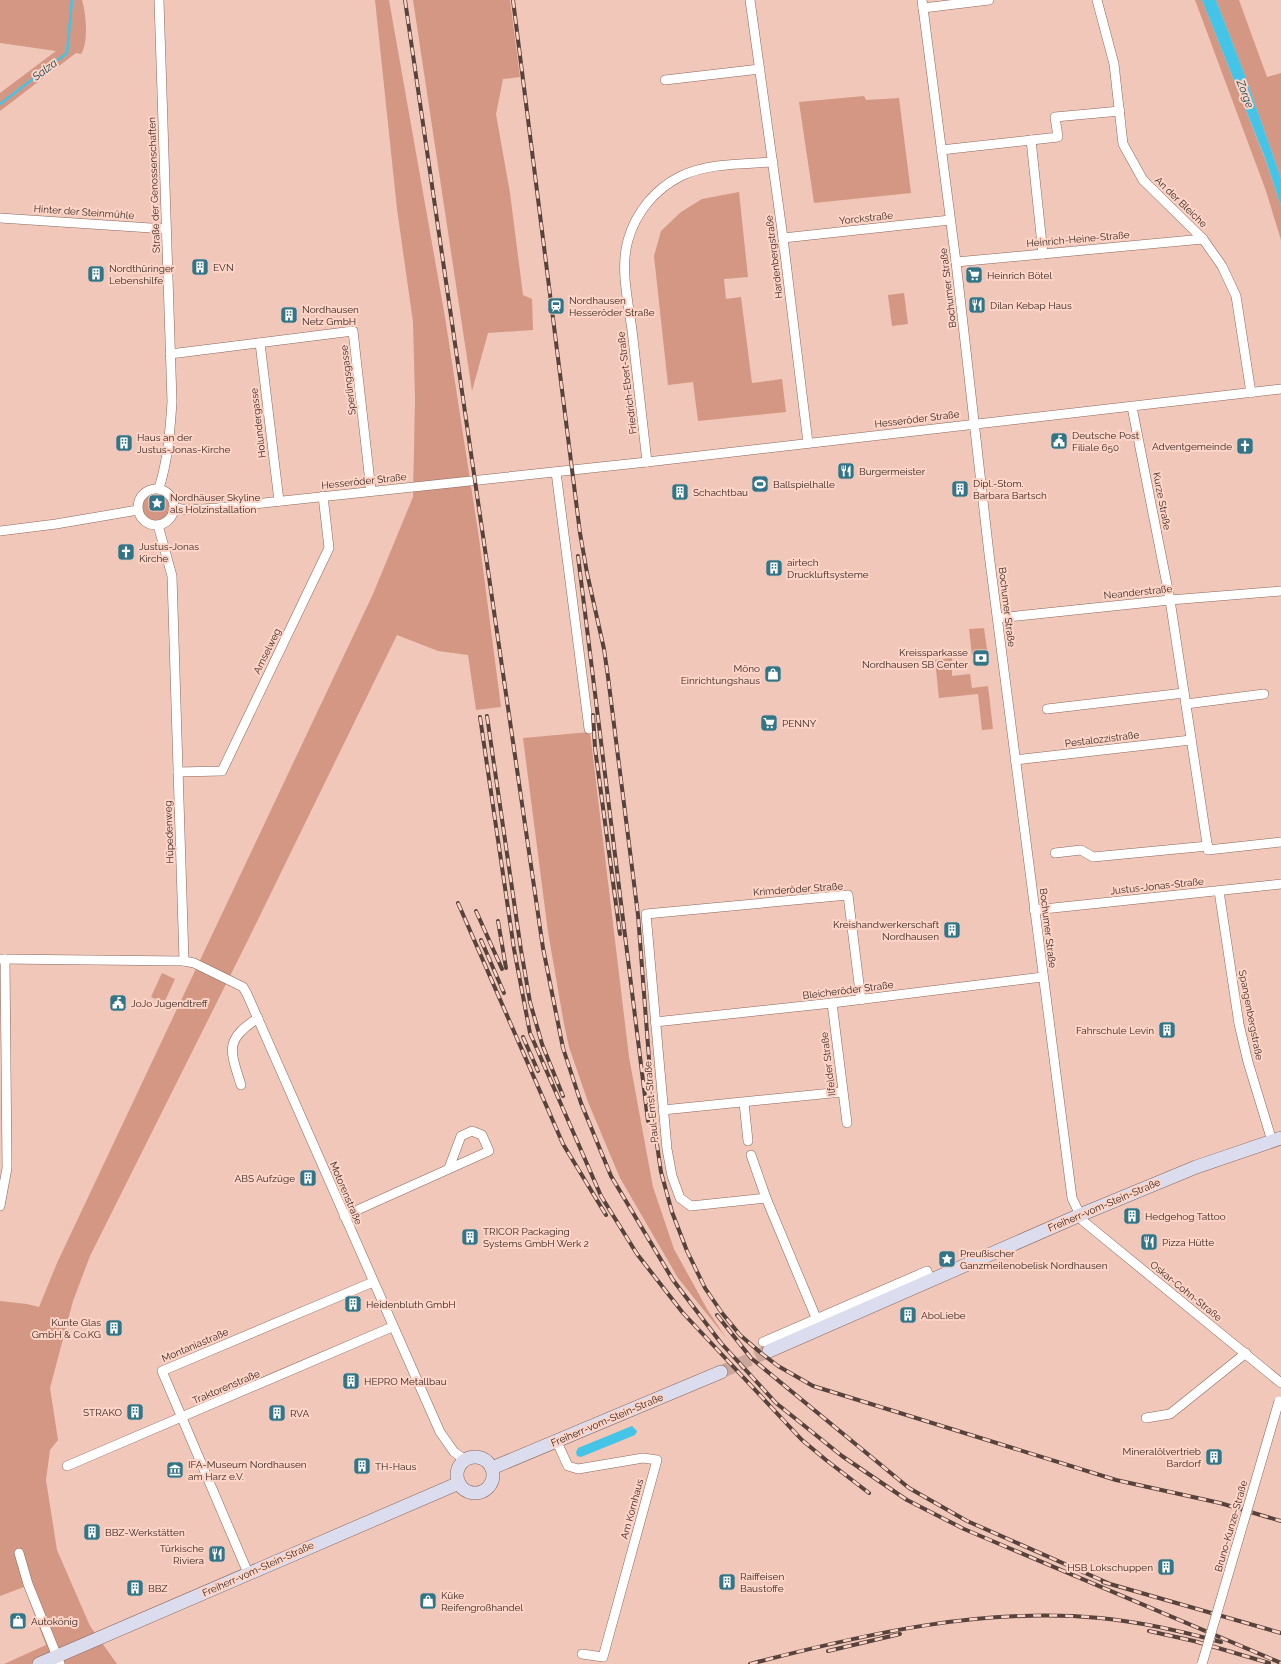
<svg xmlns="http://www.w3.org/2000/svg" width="1281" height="1664" font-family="Raleway,sans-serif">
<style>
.green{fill:#d39783}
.water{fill:#44c4e6}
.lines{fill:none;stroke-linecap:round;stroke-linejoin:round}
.stream{stroke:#44c4e6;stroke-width:2.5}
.secondary-tunnel{stroke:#cba79b;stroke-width:13;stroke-dasharray:13 6;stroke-linecap:butt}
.minor-casing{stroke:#8c675c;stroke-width:10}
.secondary-casing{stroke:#8c675c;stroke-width:14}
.minor{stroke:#fff;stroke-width:9}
.secondary{stroke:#dbddef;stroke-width:13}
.rail-casing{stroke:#57433c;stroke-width:4}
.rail{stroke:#fdd4c6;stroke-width:2.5;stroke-dasharray:8;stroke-linecap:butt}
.minor-bridge-casing{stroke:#8c675c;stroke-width:10;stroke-linecap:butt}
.minor-bridge{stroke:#fff;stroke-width:9}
.labels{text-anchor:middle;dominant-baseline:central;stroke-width:4;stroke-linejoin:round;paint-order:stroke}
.street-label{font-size:10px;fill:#392924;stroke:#fdd4c6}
.poi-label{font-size:10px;fill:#392924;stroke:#fdd4c6;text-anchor:start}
.water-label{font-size:11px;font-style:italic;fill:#0a4351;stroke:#fdd4c6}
</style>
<rect width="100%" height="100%" fill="#f0c7b9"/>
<!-- green -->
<g class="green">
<path d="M0,0h82c4,13 7,43 -1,54l-5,-1 -76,58v-18l56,-42 -56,-8z"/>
<polygon points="375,0 389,0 445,317 479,538 501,707 476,710 468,655 438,651 397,635 248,940 90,1256 73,1301 50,1388 58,1440 50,1450 46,1480 57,1550 90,1626 117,1664 4,1664 46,1645 24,1587 0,1596 0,1301 27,1304 39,1307 57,1263 373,594 413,497 415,399 413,322 397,209"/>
<polygon points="413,0 510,0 520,77 503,79 496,114 510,193 523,295 532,299 533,330 488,333 472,391"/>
<polygon points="1195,0 1202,0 1265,159 1281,206 1281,240 1266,191"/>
<polygon points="1216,0 1239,0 1267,77 1281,73 1281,178 1244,73"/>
<polygon points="864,96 866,100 899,98 911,193 814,203 799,102"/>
<polygon points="739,192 748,277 724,279 726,299 741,297 752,383 782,379 786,412 698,421 693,382 668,385 654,256 661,231 681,212 702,199"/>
<polygon points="904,293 908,324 892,326 888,295"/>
<circle cx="156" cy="506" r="14"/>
<polygon points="984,628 989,663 986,663 984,654 972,655 969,629"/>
<polygon points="952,658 952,676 970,674 972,688 988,686 993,729 982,730 978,694 939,698 935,660"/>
<polygon points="590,732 629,1057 653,1187 674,1249 707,1309 727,1339 678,1278 620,1178 588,1102 569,1047 564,1024 548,932 523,738"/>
<polygon points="162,973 175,979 164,1003 151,997"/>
</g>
<!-- water -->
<g class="water">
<polygon points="1202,0 1216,0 1244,73 1281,178 1281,206 1265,158"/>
<polygon points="632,1426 637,1431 635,1435 581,1457 577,1456 576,1452 578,1448"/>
</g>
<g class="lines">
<!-- stream -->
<polyline class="stream" points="0,104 67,53 72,0"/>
<!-- secondary-tunnel -->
<polyline class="secondary-tunnel" points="721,1372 769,1351"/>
<defs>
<g id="minor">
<path d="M159,0l13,402c-2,29 -4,58 -13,86"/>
<polyline points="750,0 783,238 808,443"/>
<polyline points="922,0 956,262 989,554 1072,1198 1083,1221 1281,1383"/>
<polyline points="1097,0 1114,64 1123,144 1143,180 1203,239 1222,266 1236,296 1251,393"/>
<polyline points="923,8 989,0"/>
<polyline points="665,80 760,69"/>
<polyline points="1031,140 1043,254"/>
<polyline points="941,150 1058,137 1055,117 1120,111"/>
<polyline points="0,218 166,229"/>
<polyline points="783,238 950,220"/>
<polyline points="956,262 1203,239"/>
<polyline points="260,343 279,501"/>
<polyline points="170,354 353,331 371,491"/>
<polyline points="1132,407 1170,600 1208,850 1281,842"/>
<path d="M647,462c-5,-44 -10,-88 -15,-132 -4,-29 -12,-62 -4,-90 8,-28 27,-51 53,-64 27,-13 62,-12 92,-14"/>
<polyline points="556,472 589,729"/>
<circle cx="156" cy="507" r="18"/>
<polyline points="175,508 189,510 217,508 647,462 1281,389"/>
<polyline points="158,525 172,576 184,961"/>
<polyline points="0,531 56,524 138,510"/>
<polyline points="998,618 1170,600 1281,591"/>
<polyline points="1186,704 1264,694"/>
<polyline points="1047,709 1184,693"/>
<polyline points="1015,760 1191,740"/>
<polyline points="178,772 222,771 329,548 323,496"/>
<polyline points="1055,853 1081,850 1093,857 1208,846"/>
<polyline points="1219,891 1239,1024 1248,1062 1272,1141"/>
<polyline points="1034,910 1281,884"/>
<polyline points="0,959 184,961 194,963 243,987 247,994 440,1432 454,1452 465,1460"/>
<polyline points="832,1003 847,1123"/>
<polyline points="655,1022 832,1003 1043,977"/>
<path d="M241,1085c-11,-35 -17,-45 17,-67"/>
<polyline points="744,1103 748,1141"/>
<polyline points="663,1110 842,1092"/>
<polyline points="751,1155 766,1198 817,1320"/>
<polyline points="766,1198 691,1206 680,1198 672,1176 667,1149 646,914 848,895 861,1000"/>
<polyline points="0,1206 7,1168 5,959"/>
<polyline points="344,1216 489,1151 482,1135 472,1131 461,1136 449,1168"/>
<polyline points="763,1342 927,1271 930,1281"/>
<polyline points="1146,1418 1170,1414 1246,1353"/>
<polyline points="557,1442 568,1466 578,1469 643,1458 657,1460 603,1657 582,1654"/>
<polyline points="67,1466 392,1327"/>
<polyline points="19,1553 28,1584 60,1664"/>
<polyline points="248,1573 162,1371 373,1282"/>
</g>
<g id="secondary">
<polyline points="769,1351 1080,1215 1196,1167 1281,1138"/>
<circle cx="475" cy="1475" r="18"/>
<polyline points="492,1468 721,1372"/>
<polyline points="39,1664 459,1483"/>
</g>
</defs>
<!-- minor casing -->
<use href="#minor" class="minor-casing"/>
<!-- secondary casing -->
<use href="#secondary" class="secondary-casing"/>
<!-- minor -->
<use href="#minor" class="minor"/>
<!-- secondary -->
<use href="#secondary" class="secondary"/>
<defs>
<g id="rail">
<polyline points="405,0 543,948 563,1048 581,1103 611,1176 673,1280 721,1343 776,1403 842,1456 907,1500 964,1529 1281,1663"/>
<polyline points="513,0 580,533 587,573 604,649 608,677 638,915 654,1124 661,1172 672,1212 687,1251 705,1288 722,1313 740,1335 761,1353 778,1366 813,1386 1116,1480 1220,1503 1281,1521"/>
<polyline points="578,556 648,1121"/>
<polyline points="593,715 595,748 620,934"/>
<polyline points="487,716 521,950 530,1002 542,1044 563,1096"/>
<polyline points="480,717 514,949 530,1033 601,1196 637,1254 683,1313 802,1440 826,1460 869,1493"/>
<polyline points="458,903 563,1144 606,1215"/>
<polyline points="476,911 502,969"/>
<polyline points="498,921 506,968"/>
<polyline points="481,940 504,993"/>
<polyline points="523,1037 538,1071"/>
<polyline points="717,1315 751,1358 909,1488 967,1521 1108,1583"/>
<polyline points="1103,1582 1281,1633"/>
<polyline points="1149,1631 1194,1641 1269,1663"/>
<polyline points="828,1651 900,1634"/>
<path d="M750,1664c115,-30 231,-57 350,-46 41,4 81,13 121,24"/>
</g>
</defs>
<!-- rail casing -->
<use href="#rail" class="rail-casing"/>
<!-- rail -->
<use href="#rail" class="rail"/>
<defs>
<polyline id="minor-bridge" points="1202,1664 1279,1401"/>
</defs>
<!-- minor-bridge casing -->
<use href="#minor-bridge" class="minor-bridge-casing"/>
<!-- minor-bridge -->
<use href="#minor-bridge" class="minor-bridge"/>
</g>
<!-- icons -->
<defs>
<symbol id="building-square" viewBox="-11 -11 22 22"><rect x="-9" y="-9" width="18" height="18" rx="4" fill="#337487" stroke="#fdd4c6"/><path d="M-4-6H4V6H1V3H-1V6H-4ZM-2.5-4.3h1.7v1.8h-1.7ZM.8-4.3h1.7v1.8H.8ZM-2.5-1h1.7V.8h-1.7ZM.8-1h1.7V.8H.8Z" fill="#fff"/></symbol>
<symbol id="supermarket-square" viewBox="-11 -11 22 22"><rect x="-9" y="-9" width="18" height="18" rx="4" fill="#337487" stroke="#fdd4c6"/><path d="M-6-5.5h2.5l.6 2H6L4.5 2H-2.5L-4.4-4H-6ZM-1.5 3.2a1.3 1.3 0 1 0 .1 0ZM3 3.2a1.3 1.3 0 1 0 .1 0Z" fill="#fff"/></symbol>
<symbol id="restaurant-square" viewBox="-11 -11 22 22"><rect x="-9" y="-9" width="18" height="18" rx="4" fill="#337487" stroke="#fdd4c6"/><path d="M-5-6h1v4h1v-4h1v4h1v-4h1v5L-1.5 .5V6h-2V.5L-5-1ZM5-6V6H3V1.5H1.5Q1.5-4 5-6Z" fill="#fff"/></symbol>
<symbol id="station-square" viewBox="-11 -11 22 22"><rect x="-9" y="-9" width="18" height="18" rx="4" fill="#337487" stroke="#fdd4c6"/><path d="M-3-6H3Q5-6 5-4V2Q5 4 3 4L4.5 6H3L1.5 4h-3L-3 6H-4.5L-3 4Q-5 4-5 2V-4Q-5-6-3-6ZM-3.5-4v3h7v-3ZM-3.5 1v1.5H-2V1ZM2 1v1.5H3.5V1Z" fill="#fff"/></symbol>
<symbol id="civic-square" viewBox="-11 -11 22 22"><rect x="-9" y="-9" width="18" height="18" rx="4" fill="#337487" stroke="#fdd4c6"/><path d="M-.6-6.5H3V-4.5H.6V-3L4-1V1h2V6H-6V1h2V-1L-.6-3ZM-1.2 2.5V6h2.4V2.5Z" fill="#fff"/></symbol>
<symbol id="church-square" viewBox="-11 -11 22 22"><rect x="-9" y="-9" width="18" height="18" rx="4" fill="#337487" stroke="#fdd4c6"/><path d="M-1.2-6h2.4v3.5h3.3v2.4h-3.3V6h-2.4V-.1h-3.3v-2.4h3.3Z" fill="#fff"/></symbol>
<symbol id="stadium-square" viewBox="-11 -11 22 22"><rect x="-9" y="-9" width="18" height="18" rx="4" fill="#337487" stroke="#fdd4c6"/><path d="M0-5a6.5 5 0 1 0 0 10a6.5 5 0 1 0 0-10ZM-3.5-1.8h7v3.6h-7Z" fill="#fff"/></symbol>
<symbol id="sight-square" viewBox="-11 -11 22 22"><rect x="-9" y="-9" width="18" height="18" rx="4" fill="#337487" stroke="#fdd4c6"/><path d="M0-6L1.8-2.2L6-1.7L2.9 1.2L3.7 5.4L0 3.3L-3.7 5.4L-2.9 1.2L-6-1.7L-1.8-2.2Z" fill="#fff"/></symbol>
<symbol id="bank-square" viewBox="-11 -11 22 22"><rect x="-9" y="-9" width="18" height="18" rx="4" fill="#337487" stroke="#fdd4c6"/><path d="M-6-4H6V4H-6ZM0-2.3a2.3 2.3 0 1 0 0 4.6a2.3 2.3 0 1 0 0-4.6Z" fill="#fff"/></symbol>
<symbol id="shop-square" viewBox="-11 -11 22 22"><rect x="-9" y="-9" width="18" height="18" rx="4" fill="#337487" stroke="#fdd4c6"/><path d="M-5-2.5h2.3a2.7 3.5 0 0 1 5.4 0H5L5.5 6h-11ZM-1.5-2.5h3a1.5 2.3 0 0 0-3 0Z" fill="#fff"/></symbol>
<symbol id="museum-square" viewBox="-11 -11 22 22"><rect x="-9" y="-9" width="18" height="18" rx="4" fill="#337487" stroke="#fdd4c6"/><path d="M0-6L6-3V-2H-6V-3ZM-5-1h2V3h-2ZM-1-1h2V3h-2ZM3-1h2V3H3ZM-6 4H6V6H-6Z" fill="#fff"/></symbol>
</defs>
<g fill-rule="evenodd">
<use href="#building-square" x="190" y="257" width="20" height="20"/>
<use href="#building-square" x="86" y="264" width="20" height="20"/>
<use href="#supermarket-square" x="964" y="265" width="20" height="20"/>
<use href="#restaurant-square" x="967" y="295" width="20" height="20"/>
<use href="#station-square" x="546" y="296" width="20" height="20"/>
<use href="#building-square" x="279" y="305" width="20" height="20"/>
<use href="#civic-square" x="1049" y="431" width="20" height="20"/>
<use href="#building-square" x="114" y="433" width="20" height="20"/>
<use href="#church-square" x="1235" y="436" width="20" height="20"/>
<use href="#restaurant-square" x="836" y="461" width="20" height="20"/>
<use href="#stadium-square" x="750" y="474" width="20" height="20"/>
<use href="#building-square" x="950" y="479" width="20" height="20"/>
<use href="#building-square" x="670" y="482" width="20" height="20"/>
<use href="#sight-square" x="147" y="493" width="20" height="20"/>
<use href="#church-square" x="116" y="542" width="20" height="20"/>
<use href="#building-square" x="764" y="558" width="20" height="20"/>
<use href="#bank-square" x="971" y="648" width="20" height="20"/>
<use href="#shop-square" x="763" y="664" width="20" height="20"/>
<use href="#supermarket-square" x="759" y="713" width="20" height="20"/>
<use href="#building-square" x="942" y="920" width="20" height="20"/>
<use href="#civic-square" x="108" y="993" width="20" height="20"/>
<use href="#building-square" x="1157" y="1020" width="20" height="20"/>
<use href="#building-square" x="298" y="1168" width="20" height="20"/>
<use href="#building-square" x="1122" y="1206" width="20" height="20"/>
<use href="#building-square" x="460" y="1227" width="20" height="20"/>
<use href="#restaurant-square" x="1139" y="1232" width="20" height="20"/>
<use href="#sight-square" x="937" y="1249" width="20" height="20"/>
<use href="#building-square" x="343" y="1294" width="20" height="20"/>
<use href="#building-square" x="898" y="1305" width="20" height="20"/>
<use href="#building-square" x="104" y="1318" width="20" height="20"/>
<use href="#building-square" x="341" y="1371" width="20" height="20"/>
<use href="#building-square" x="125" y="1402" width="20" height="20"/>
<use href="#building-square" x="267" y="1403" width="20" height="20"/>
<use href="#building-square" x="1204" y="1447" width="20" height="20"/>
<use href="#building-square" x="352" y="1456" width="20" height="20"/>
<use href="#museum-square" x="165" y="1460" width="20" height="20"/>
<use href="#building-square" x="82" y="1522" width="20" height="20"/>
<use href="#restaurant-square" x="207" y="1544" width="20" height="20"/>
<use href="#building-square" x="1156" y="1557" width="20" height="20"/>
<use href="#building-square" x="717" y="1572" width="20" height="20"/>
<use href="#building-square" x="125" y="1578" width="20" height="20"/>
<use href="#shop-square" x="418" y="1591" width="20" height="20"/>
<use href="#shop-square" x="8" y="1611" width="20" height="20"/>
</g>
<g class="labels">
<!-- street labels -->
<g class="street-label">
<text transform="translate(154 185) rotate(-92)">Straße der Genossenschaften</text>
<text transform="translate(1181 202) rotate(44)">An der Bleiche</text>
<text transform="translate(84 212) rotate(4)">Hinter der Steinmühle</text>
<text transform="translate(866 218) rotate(-6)">Yorckstraße</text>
<text transform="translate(1078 239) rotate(-5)">Heinrich-Heine-Straße</text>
<text transform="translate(774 257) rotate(-97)">Hardenbergstraße</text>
<text transform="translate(948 288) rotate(-97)">Bochumer Straße</text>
<text transform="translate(348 380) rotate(-97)">Sperlingsgasse</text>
<text transform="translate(627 383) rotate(-97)">Friedrich-Ebert-Straße</text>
<text transform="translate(917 419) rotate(-7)">Hesseröder Straße</text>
<text transform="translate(258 423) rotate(-97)">Holundergasse</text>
<text transform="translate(364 481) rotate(-6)">Hesseröder Straße</text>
<text transform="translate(1162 501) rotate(79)">Kurze Straße</text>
<text transform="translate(1138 592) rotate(-6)">Neanderstraße</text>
<text transform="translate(1007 607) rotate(83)">Bochumer Straße</text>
<text transform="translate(267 651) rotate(-64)">Amselweg</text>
<text transform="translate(1102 739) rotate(-7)">Pestalozzistraße</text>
<text transform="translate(169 832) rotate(-92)">Hüpedenweg</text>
<text transform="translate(1157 886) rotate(-6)">Justus-Jonas-Straße</text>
<text transform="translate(798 889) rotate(-4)">Krimderöder Straße</text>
<text transform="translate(1048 928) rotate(83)">Bochumer Straße</text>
<text transform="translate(848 990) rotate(-7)">Bleicheröder Straße</text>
<text transform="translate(1251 1015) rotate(79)">Spangenbergstraße</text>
<text transform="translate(828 1064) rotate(-97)">Ilfelder Straße</text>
<text transform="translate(651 1102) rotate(-95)">Paul-Ernst-Straße</text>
<text transform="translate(346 1193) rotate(67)">Motorenstraße</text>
<text transform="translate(1104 1205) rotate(-23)">Freiherr-vom-Stein-Straße</text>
<text transform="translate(1186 1291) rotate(39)">Oskar-Cohn-Straße</text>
<text transform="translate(195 1345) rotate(-23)">Montaniastraße</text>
<text transform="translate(226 1387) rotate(-23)">Traktorenstraße</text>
<text transform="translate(607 1420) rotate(-23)">Freiherr-vom-Stein-Straße</text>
<text transform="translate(632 1509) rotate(-75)">Am Kornhaus</text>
<text transform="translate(1231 1526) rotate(-74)">Bruno-Kunze-Straße</text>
<text transform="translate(258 1569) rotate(-24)">Freiherr-vom-Stein-Straße</text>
</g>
<!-- poi labels -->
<g class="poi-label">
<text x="213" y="267">EVN</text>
<text x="109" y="268">Nordthüringer<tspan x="109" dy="12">Lebenshilfe</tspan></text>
<text x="987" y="275">Heinrich Bötel</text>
<text x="569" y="300">Nordhausen<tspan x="569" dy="12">Hesseröder Straße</tspan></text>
<text x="990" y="305">Dilan Kebap Haus</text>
<text x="302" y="309">Nordhausen<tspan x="302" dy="12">Netz GmbH</tspan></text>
<text x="1072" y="435">Deutsche Post<tspan x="1072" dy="12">Filiale 650</tspan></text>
<text x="137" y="437">Haus an der<tspan x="137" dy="12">Justus-Jonas-Kirche</tspan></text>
<text x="1232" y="446" text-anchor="end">Adventgemeinde</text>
<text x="859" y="471">Burgermeister</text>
<text x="973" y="483">Dipl.-Stom.<tspan x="973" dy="12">Barbara Bartsch</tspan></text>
<text x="773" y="484">Ballspielhalle</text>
<text x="693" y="492">Schachtbau</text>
<text x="170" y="497">Nordhäuser Skyline<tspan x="170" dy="12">als Holzinstallation</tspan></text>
<text x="139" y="546">Justus-Jonas<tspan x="139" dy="12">Kirche</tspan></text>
<text x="787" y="562">airtech<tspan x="787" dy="12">Druckluftsysteme</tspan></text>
<text x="968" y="652" text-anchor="end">Kreissparkasse<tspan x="968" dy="12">Nordhausen SB Center</tspan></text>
<text x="760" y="668" text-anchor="end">Möno<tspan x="760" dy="12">Einrichtungshaus</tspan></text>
<text x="782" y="723">PENNY</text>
<text x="939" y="924" text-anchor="end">Kreishandwerkerschaft<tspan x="939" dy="12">Nordhausen</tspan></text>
<text x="131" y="1003">JoJo Jugendtreff</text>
<text x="1154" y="1030" text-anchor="end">Fahrschule Levin</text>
<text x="295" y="1178" text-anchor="end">ABS Aufzüge</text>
<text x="1145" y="1216">Hedgehog Tattoo</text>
<text x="483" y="1231">TRICOR Packaging<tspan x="483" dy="12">Systems GmbH Werk 2</tspan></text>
<text x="1162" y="1242">Pizza Hütte</text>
<text x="960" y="1253">Preußischer<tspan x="960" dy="12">Ganzmeilenobelisk Nordhausen</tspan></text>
<text x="366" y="1304">Heidenbluth GmbH</text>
<text x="921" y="1315">AboLiebe</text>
<text x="101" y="1322" text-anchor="end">Kunte Glas<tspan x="101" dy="12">GmbH &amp; Co.KG</tspan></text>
<text x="364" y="1381">HEPRO Metallbau</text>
<text x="122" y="1412" text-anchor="end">STRAKO</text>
<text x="290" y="1413">RVA</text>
<text x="1201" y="1451" text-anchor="end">Mineralölvertrieb<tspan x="1201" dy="12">Bardorf</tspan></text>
<text x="188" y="1464">IFA-Museum Nordhausen<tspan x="188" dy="12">am Harz e.V.</tspan></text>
<text x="375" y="1466">TH-Haus</text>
<text x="105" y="1532">BBZ-Werkstätten</text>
<text x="204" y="1548" text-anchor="end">Türkische<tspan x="204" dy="12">Riviera</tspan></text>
<text x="1153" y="1567" text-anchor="end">HSB Lokschuppen</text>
<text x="740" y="1576">Raiffeisen<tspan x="740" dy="12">Baustoffe</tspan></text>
<text x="148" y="1588">BBZ</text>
<text x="441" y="1595">Küke<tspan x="441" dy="12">Reifengroßhandel</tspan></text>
<text x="31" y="1621">Autokönig</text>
</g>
<!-- water labels -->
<g class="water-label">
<text transform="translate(45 70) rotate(-37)">Salza</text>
<text transform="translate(1245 94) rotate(69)">Zorge</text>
</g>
</g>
</svg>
